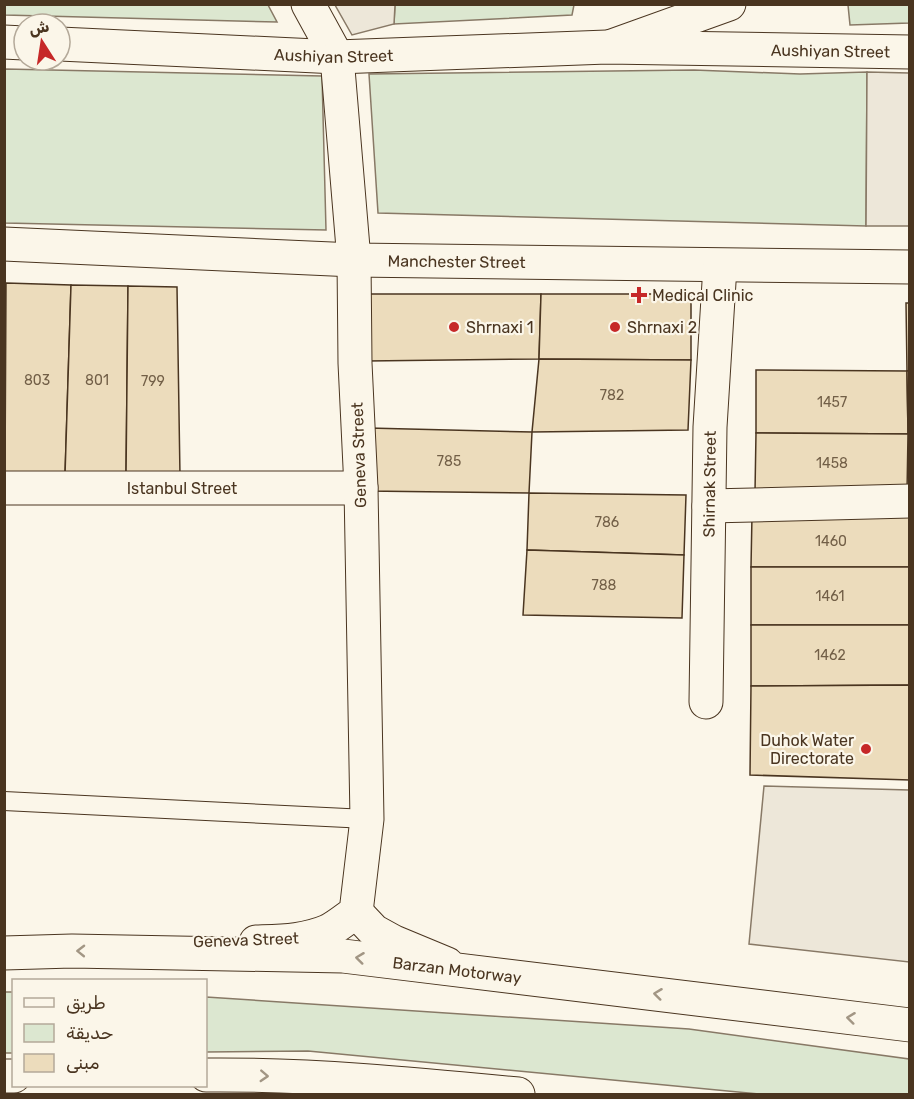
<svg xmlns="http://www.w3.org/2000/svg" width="914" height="1099" font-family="Rubik,'Noto Sans Arabic',sans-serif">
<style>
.green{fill:#dce7d0;stroke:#887966;stroke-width:1.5}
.parking{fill:#ede7d9;stroke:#887966;stroke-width:1.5}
.building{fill:#ecdcbc;stroke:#4a3520;stroke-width:1.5}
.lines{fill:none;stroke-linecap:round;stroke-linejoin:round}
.lane-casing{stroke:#4a3520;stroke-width:20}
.street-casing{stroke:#4a3520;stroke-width:35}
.secondary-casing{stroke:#4a3520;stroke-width:35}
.highway-casing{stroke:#4a3520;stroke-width:35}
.lane{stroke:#fbf6e9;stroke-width:18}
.street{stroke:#fbf6e9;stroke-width:33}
.secondary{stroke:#fbf6e9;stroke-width:33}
.highway{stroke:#fbf6e9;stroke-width:33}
.oneway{stroke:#a29684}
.poi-dot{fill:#c62828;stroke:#fbf6e9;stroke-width:2}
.labels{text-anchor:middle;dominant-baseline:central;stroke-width:4.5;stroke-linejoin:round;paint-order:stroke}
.number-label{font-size:14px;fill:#725f47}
.street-label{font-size:16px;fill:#4a3520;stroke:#fbf6e9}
.poi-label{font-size:16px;fill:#4a3520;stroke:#fbf6e9;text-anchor:start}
</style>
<rect width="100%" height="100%" fill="#fbf6e9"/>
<!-- green -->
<g class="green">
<polygon points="5,4 268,5 277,22 5,15"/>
<polygon points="395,5 395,4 574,5 572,15 394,24"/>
<polygon points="848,5 909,5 909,23 850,25"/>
<polygon points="5,69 322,76 326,230 5,223"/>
<polygon points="694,70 800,74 867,72 866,226 378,213 369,74"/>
<rect x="5" y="992" width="8" height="61"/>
<polygon points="206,997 689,1029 909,1059 909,1094 759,1094 308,1051 206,1052"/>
</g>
<!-- parking -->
<g class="parking">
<polygon points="335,5 395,5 394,24 352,35"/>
<polygon points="867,72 909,73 909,226 866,226"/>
<polygon points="764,786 909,790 909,962 749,944"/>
</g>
<!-- building -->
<g class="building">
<polygon points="6,283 71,285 65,475 5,475"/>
<polygon points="71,285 128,286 126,476 65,475"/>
<polygon points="128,286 177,287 180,476 126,476"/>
<polygon points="368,294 541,294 539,359 367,361"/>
<polygon points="541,294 691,294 691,360 539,359"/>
<polygon points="906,303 910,303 910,371 907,371"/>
<polygon points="539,359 691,360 688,430 532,432"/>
<polygon points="756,370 907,371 908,434 756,433"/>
<polygon points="907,371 910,371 910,434 908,434"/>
<polygon points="368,428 532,432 529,493 366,491"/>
<polygon points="756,433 908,434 907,492 755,492"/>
<polygon points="529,493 686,495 684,555 527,550"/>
<polygon points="910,512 910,567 751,567 752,515"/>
<polygon points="527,550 684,555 682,618 523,615"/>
<rect x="751" y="567" width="159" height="58"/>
<polygon points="751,625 910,625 910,685 751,686"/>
<polygon points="910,685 910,780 750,775 751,686"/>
</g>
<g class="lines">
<defs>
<polyline id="lane" points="4,801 367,819"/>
<g id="street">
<polyline points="308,4 337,57"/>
<polyline points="612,46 729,4"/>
<path id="s1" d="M4,244l350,16 556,7"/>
<path id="s2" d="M4,488h357"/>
<polyline points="709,506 910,501"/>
<path id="s3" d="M706,702l4,-275 10,-161"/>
</g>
<g id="secondary">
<polyline points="4,42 24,43"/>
<path id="s4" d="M60,44l277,13 270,-10 303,5"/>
<polyline points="356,912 374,931 394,942 447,964"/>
<path d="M256,942c25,-1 49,-1 72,-11 10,-5 19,-13 28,-19l11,-93 -6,-331 -6,-125 -1,-103 -17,-203"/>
</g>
<g id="highway">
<path id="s5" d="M4,953l68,-2 271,5 567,69"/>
<path d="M206,1075c104,-1 209,9 312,19"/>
<polyline points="4,1076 14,1076"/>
</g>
</defs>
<!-- lane casing -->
<use href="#lane" class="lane-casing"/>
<!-- street casing -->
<use href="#street" class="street-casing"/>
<!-- secondary casing -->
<use href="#secondary" class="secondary-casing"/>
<!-- highway casing -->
<use href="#highway" class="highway-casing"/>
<!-- lane -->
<use href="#lane" class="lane"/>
<!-- street -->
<use href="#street" class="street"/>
<!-- secondary -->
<use href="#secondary" class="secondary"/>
<!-- highway -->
<use href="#highway" class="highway"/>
</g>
<!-- one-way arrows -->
<defs><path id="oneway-chevron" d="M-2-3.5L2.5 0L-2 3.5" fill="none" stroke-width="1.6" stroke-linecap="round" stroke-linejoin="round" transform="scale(1.5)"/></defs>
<g class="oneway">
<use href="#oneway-chevron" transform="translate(81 951) rotate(-179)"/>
<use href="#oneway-chevron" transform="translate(360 958) rotate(-173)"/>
<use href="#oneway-chevron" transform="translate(658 994) rotate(-173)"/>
<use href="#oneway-chevron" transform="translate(851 1018) rotate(-173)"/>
<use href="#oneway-chevron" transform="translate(264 1076) rotate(3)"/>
</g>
<!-- markers -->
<g class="poi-dot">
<path d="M636 286h6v6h6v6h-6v6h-6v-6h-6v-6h6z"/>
<circle cx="454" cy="327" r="6"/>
<circle cx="615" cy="327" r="6"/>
<circle cx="866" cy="749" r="6"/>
</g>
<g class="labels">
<!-- number labels -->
<g class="number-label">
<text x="37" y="380">803</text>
<text x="97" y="380">801</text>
<text x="153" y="381">799</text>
<text x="612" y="395">782</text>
<text x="832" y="402">1457</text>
<text x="449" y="461">785</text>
<text x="832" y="463">1458</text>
<text x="607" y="522">786</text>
<text x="831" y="541">1460</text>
<text x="604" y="585">788</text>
<text x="830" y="596">1461</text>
<text x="830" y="655">1462</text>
</g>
<!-- street labels -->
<g class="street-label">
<text stroke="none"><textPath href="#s4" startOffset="771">Aushiyan Street</textPath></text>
<text stroke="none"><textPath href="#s4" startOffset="274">Aushiyan Street</textPath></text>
<text stroke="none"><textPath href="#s1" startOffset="453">Manchester Street</textPath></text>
<text transform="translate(359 455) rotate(-92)">Geneva Street</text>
<text stroke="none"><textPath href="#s3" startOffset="218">Shirnak Street</textPath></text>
<text stroke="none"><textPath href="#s2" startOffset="178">Istanbul Street</textPath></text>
<text transform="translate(246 940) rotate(-2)">Geneva Street</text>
<text stroke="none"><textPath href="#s5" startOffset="454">Barzan Motorway</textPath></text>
</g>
<!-- poi labels -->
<g class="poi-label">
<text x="652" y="295">Medical Clinic</text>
<text x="466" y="327">Shrnaxi 1</text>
<text x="627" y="327">Shrnaxi 2</text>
<text x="854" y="740" text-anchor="end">Duhok Water<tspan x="854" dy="18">Directorate</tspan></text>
</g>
</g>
<!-- border -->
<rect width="914" height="1099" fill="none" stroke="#4a3520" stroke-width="12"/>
<!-- legend -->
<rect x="12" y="979" width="195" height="108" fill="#fbf6e9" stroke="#b4a999" stroke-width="1.5"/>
<rect x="24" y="998" width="30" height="9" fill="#fbf6e9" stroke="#b4a999" stroke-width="1.5"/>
<text x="66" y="1009" font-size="18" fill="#4a3520">طريق</text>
<rect x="24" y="1024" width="30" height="18" fill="#dce7d0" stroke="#b4a999" stroke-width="1.5"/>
<text x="66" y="1039" font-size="18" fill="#4a3520">حديقة</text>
<rect x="24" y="1054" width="30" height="18" fill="#ecdcbc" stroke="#b4a999" stroke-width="1.5"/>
<text x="66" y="1069" font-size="18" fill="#4a3520">مبنى</text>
<!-- north arrow -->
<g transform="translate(42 42) rotate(348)"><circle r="28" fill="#fbf6e9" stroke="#b4a999" stroke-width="1.5"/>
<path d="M0-4.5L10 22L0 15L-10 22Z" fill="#c62828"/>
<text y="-9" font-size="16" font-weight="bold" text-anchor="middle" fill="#4a3520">ش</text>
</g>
</svg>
